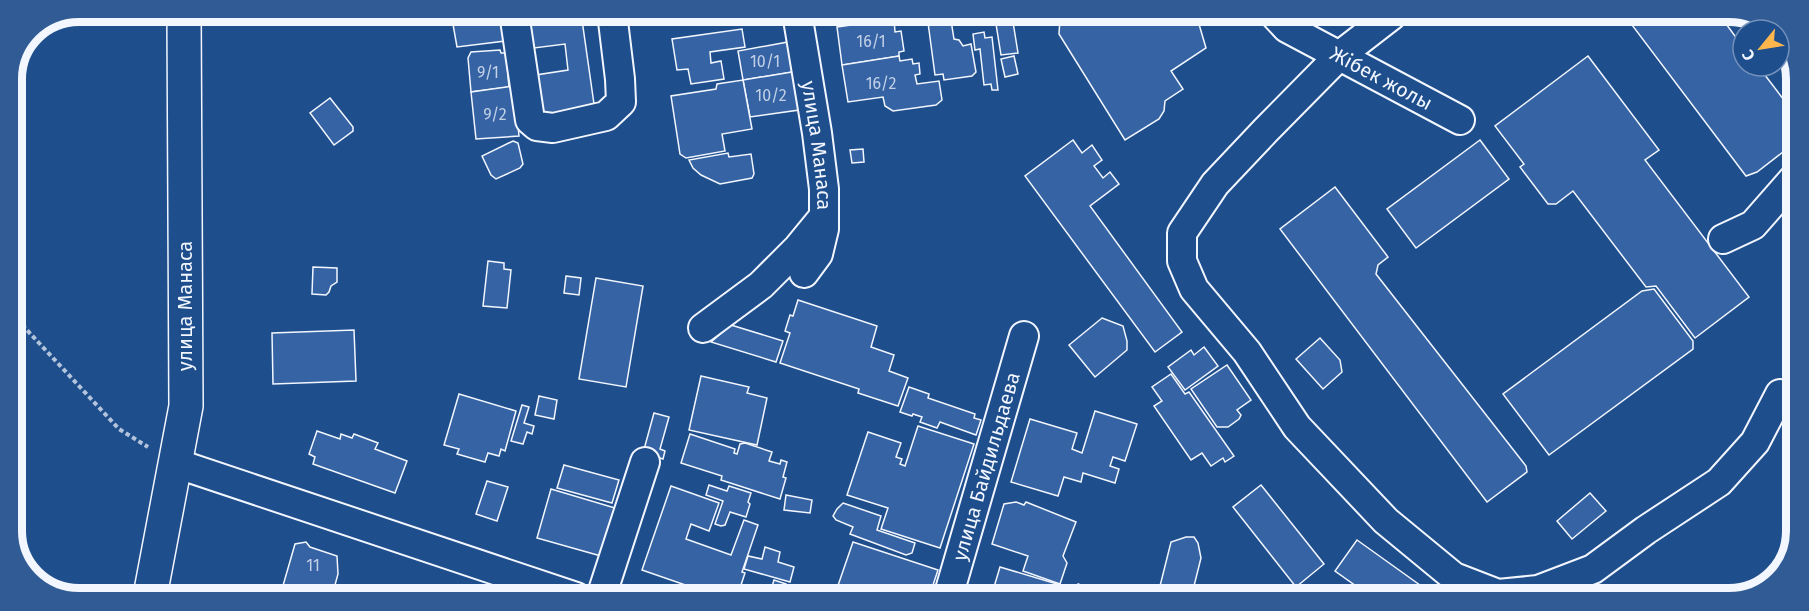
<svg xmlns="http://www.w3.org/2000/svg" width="1809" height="611" font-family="'Fira Sans',sans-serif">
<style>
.building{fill:#3563a3;stroke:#f2f6ff;stroke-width:1.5}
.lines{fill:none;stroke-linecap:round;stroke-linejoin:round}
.minor-casing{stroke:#f2f6ff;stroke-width:32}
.highway-casing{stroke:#f2f6ff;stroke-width:36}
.path{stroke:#b3c4dc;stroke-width:4;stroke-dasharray:4.5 3;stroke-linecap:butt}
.minor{stroke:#1f4e8c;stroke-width:28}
.highway{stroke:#1f4e8c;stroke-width:33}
.labels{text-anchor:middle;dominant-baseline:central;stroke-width:4.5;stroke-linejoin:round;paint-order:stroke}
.number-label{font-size:16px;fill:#c3d1e8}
.street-label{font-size:20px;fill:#f2f6ff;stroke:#1f4e8c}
.rim{fill:none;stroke:#f2f6ff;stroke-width:8}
</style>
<rect width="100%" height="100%" fill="#1f4e8c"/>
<!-- building -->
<g class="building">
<polygon points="451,13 501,13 505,41 457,47"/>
<polygon points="536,13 581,13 595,111 542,118 536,75 568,70 565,44 534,48 529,14"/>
<polygon points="680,13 703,13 704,19 681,22"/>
<polygon points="937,14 950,14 954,39 959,40 963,46 971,44 976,72 972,76 944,80 943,74 935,75 927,15"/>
<polygon points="1068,14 1196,14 1206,48 1171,71 1183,89 1165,101 1164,111 1159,119 1125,140 1059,34 1060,19"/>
<polygon points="1645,15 1712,15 1719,24 1724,21 1743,47 1743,66 1758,66 1797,117 1796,142 1757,172 1746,176 1632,25"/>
<polygon points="894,19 895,32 901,31 904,51 899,52 899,56 842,65 837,27"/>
<polygon points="1013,22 1018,53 1001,55 996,24"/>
<polygon points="742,29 745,47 710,52 711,63 721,61 724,79 691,84 688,69 677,70 672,39"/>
<polygon points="984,32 985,38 992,37 998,90 992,90 991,84 984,85 980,49 975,50 973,34"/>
<polygon points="788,42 792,72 743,80 738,51"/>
<polygon points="500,50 501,53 506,53 509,87 471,92 468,58 471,52"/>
<polygon points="899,56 900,61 912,59 913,64 919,63 920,74 915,75 917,84 939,81 942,100 936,105 893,111 885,106 883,97 848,102 842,65"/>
<polygon points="1014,56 1018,74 1005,77 1001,59"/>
<polygon points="1588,56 1659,150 1645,160 1749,297 1695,338 1656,286 1646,287 1573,191 1556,204 1548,204 1520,167 1524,164 1495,126"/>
<polygon points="792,72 799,110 750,117 743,80"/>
<polygon points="743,80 752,129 722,134 725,151 686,158 680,154 671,96 716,89 717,84"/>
<polygon points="514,86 519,136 476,139 471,92"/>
<polygon points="330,98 353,127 353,131 334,145 310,113"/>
<polygon points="1073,140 1082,153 1092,145 1102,160 1094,166 1103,178 1110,172 1119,184 1090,206 1182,332 1155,352 1025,176"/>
<polygon points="1480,140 1509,179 1416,248 1387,209"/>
<polygon points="513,141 518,143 523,164 520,168 496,179 491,175 482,156"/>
<polygon points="863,149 864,162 852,163 850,150"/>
<polygon points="728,153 729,157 751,154 754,174 752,178 720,184 701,175 693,168 689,160"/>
<polygon points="1335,187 1388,257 1378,265 1376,274 1526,466 1527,472 1487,502 1280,229"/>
<polygon points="488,261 504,263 504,269 511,270 507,308 483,306"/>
<polygon points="313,267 337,268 337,282 331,286 329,292 326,295 312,294"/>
<polygon points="566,276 581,278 579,295 564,293"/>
<polygon points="596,278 643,286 626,387 579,379"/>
<polygon points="1654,289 1693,341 1693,349 1549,455 1503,394 1642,291"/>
<polygon points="798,300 877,326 871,347 894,355 889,371 908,378 898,406 858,393 859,389 780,363 790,333 785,331 790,315 793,316"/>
<polygon points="1102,318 1123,326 1127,341 1127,350 1095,377 1069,345"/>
<polygon points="731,325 783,341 776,362 711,342"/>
<polygon points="354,330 356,381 273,384 272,333"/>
<polygon points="1320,338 1340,360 1342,372 1323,389 1296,359"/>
<polygon points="1204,347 1218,366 1185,390 1168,367 1191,350 1194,355"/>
<polygon points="1227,365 1251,400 1237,410 1241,415 1239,419 1228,427 1217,427 1191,389"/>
<polygon points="1171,374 1185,394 1189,392 1234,456 1225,462 1223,458 1211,466 1202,453 1191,460 1154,406 1162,401 1152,387"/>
<polygon points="701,376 749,387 747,393 767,398 757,445 689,430"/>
<polygon points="909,387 929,394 928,398 975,414 974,418 981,420 976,435 940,422 937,428 920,422 922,417 913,414 912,416 900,412"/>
<polygon points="459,394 516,411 505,451 501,449 499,456 488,453 485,462 457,454 459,449 444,445"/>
<polygon points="539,396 557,400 554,419 535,415"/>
<polygon points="522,405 529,407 524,423 534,426 532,434 527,432 523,444 511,441"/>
<polygon points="1095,411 1137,424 1125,461 1113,457 1110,466 1119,469 1115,483 1083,473 1081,482 1064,477 1058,496 1011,482 1030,419 1077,433 1072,449 1082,453"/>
<polygon points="654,413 669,417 660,449 665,451 663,459 643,453"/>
<polygon points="918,426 974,444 940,548 881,529 888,508 847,495 868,432 901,443 896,457 902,459 900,464 905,466"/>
<polygon points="317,431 340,439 341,434 352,438 354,434 378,443 375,449 407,461 395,493 313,464 315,457 309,454"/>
<polygon points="690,434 735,449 734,453 737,454 740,444 745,443 772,452 769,461 780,464 781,460 787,462 783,477 786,478 780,499 721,480 722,476 681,463"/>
<polygon points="564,465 619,480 612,503 557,488"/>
<polygon points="487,481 508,487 497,521 476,514"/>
<polygon points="709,485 727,491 729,486 751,493 748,502 750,504 746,517 730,512 725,525 721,526 715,524 723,501 706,495"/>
<polygon points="1261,485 1324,564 1296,587 1233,507"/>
<polygon points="671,486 719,503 709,531 691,524 686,539 731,555 744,520 758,525 742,572 745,573 737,597 720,597 642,570"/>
<polygon points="551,489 615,508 601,556 537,538"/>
<polygon points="1590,493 1606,511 1572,539 1557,521"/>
<polygon points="786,495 812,500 810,513 784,510"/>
<polygon points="1016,502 1024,505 1026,502 1076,522 1063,556 1067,563 1060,584 1023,571 1028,556 992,544 1004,504"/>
<polygon points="843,503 881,516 877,530 915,543 912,553 906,555 850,534 853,527 836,520 833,516 837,509"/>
<polygon points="1186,537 1194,537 1198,543 1201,558 1191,598 1157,598 1171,542"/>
<polygon points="1357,540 1438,598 1373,598 1335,571"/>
<polygon points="306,542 310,547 337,556 338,574 332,596 280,596 295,544"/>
<polygon points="853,542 938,570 929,597 834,597"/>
<polygon points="765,547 780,552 778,562 794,567 790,582 744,569 748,556 762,559"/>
<polygon points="1000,567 1067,587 1063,598 991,597"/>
<polygon points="774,580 786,584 782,597 769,597"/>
<polygon points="1078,584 1124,598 1074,598"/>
</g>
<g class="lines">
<defs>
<g id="minor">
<polyline points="514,13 530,120 537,126 553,128 606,116 621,102 620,79 612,13"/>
<path id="s1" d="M797,13l20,120 7,56v40l-6,25 -14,19"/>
<path id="s2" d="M1274,14l13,14 173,92"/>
<polyline points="1392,15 1339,56 1266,130 1215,184 1182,233 1182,261 1194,289 1247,352 1297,427 1386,521 1454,577 1498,594 1538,590 1593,569 1646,530 1719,482 1755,442 1780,394"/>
<polyline points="1723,239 1753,225 1796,176"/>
<polyline points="703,328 761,285 798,248 821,220"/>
<polyline points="175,463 576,597"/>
<polyline points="601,597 645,462"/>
<path id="s3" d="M948,597l76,-261"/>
</g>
<polyline id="highway" points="150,596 186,406 184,12"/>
</defs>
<!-- minor casing -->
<use href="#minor" class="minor-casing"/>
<!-- highway casing -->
<use href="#highway" class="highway-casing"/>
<!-- path -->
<polyline class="path" points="12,314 119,429 148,447"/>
<!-- minor -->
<use href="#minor" class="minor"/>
<!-- highway -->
<use href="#highway" class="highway"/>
</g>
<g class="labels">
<!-- number labels -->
<g class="number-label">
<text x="871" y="41">16/1</text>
<text x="765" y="61">10/1</text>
<text x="488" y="72">9/1</text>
<text x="881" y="83">16/2</text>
<text x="771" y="95">10/2</text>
<text x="495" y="114">9/2</text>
<text x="313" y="565">11</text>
</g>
<!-- street labels -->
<g class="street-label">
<text stroke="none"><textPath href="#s2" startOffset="126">Жібек жолы</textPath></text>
<text stroke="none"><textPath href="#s1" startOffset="134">улица Манаса</textPath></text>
<text transform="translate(185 306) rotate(-90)">улица Манаса</text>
<text stroke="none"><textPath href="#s3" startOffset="136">улица Байдильдаева</textPath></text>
</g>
</g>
<!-- crop -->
<path d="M0 0H1809V611H0ZM79 22H1729A57 57 0 0 1 1786 79V531A57 57 0 0 1 1729 588H79A57 57 0 0 1 22 531V79A57 57 0 0 1 79 22Z" fill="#305b95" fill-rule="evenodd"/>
<path class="rim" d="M79 22H1729A57 57 0 0 1 1786 79V531A57 57 0 0 1 1729 588H79A57 57 0 0 1 22 531V79A57 57 0 0 1 79 22Z"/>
<!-- north arrow -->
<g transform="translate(1761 48) rotate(240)"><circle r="28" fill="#1f4e8c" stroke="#7391ba" stroke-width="1.5"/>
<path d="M0-4.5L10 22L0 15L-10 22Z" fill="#ffb74d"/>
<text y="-9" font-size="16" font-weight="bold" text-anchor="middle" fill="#f2f6ff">С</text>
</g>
</svg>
